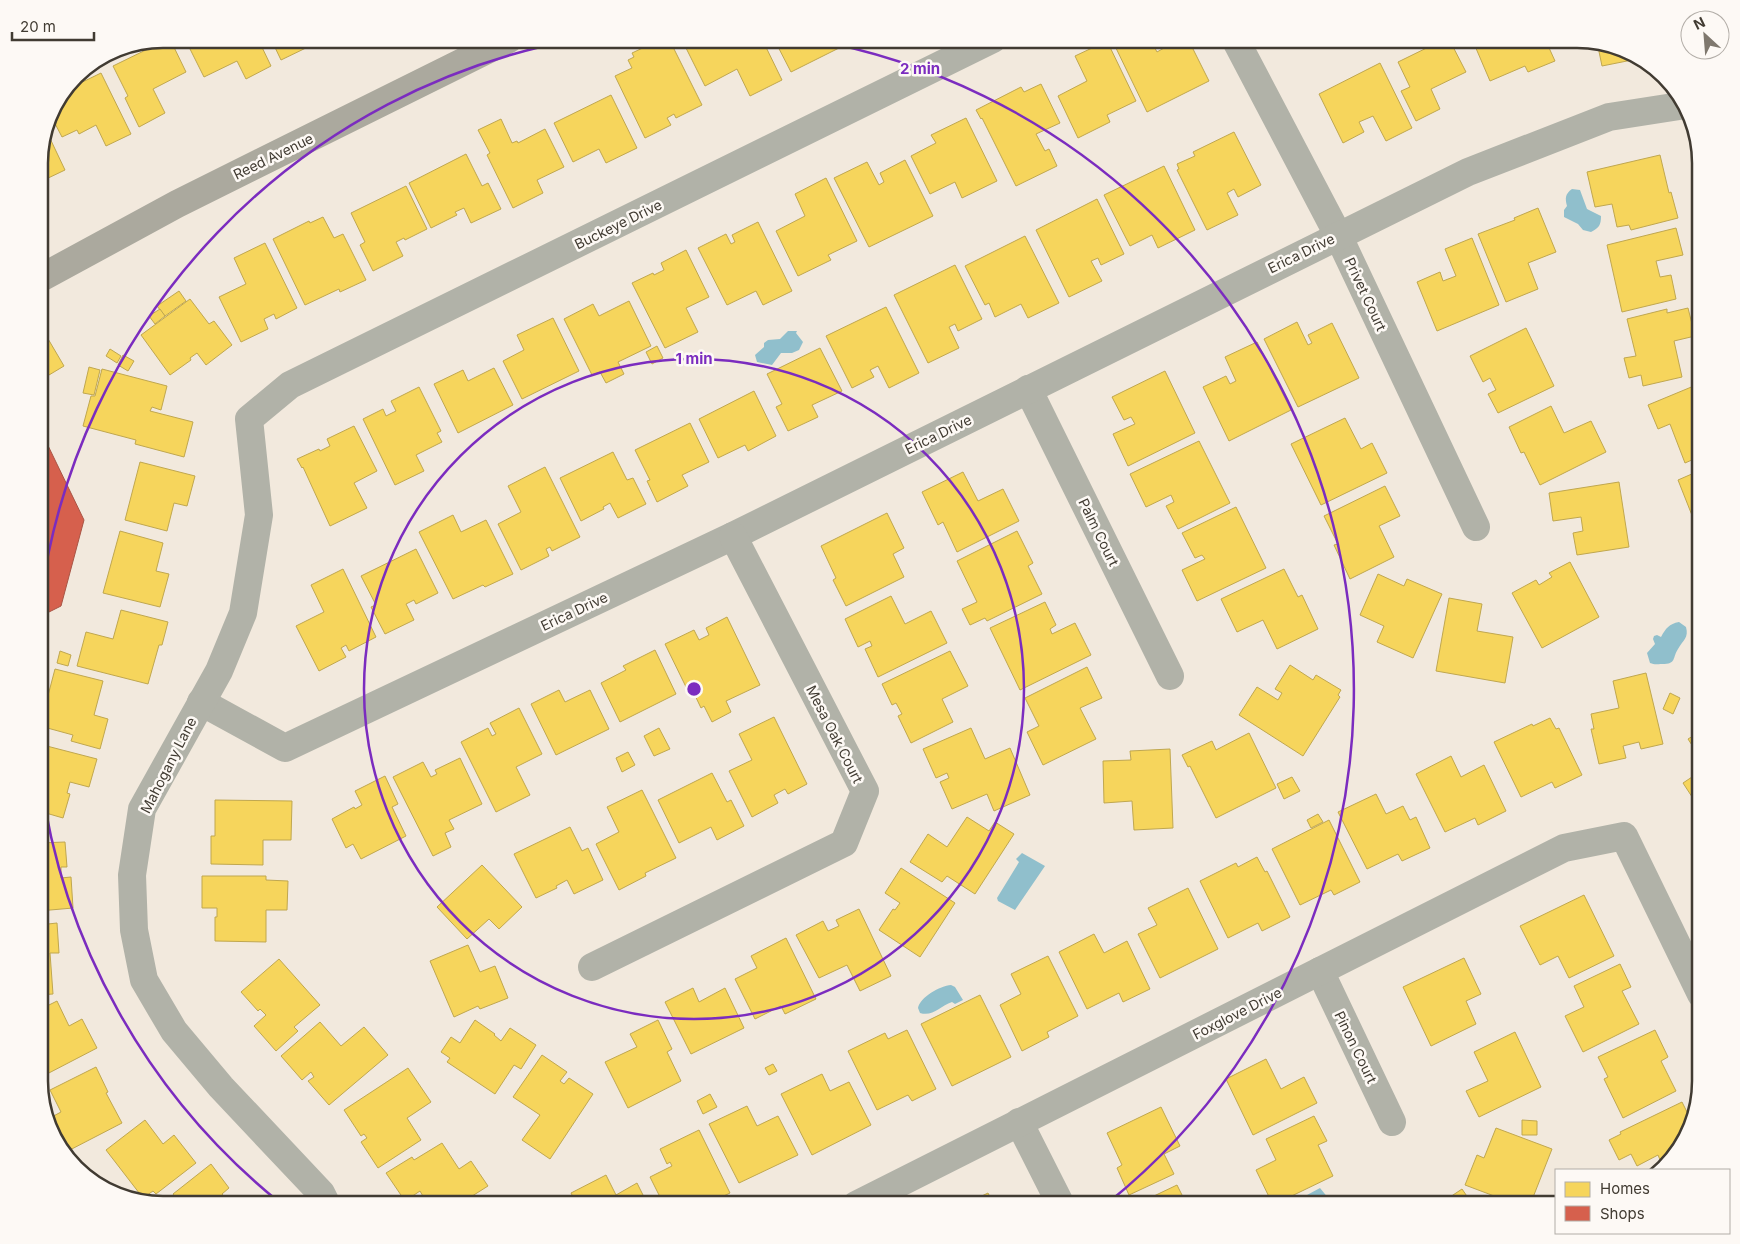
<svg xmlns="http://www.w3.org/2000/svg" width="1740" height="1244" font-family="Inter,sans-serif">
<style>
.water{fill:#90bfcc}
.homes{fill:#f6d55c;stroke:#c0a74f}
.shops{fill:#d6604d;stroke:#a95545}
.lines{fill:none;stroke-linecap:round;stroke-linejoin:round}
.minor{stroke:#b1b2a8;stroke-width:28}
.major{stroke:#aba99e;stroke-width:28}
.ring{fill:none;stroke:#7b2cbf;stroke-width:2.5}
.labels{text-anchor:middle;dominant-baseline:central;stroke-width:5;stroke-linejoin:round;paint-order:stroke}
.street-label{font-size:14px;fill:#413b32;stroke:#fdf9f5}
.rim{fill:none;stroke:#413b32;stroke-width:2.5}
.centre{fill:#7b2cbf;stroke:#fdf9f5;stroke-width:2.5}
.ring-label{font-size:15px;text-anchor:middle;font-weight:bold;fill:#7b2cbf;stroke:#fdf9f5;stroke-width:5;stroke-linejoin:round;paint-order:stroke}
</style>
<rect width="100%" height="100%" fill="#f2e9dd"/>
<!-- water -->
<g class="water">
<path d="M1572,189l8,1 7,19 14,7c0,9 -2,12 -10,16l-8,-2 -5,-6 -14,-7v-7l3,-4c-2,-8 -2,-12 5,-17z"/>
<polygon points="788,331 797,331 796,333 803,342 799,350 792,353 781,353 772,365 757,362 755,355 764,347 764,343 768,340 780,339"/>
<path d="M1679,622l7,5c3,11 -3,13 -8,22 -6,9 -1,15 -16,15 -5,0 -7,1 -12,-1l-3,-10 8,-9 -2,-5 1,-3 3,-1 4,2c5,-9 8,-13 18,-15z"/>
<polygon points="1022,853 1045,866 1015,910 998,901 997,898 1019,862 1016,859"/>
<path d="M951,985l4,2 8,13 -8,4 -3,-2c-12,4 -19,15 -32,11l-2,-5c2,-11 22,-22 33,-23z"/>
<polygon points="1320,1188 1329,1199 1324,1205 1303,1205 1306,1201 1307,1195"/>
</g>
<!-- homes -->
<g class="homes">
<polygon points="159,39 170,39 186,72 153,89 165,113 139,127 125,98 128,96 113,66 152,47 150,44"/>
<polygon points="185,39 258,39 271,66 246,79 237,61 204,77"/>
<polygon points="271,39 306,39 310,46 281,60"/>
<polygon points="662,39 669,39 702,105 676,118 674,114 667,118 671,125 645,138 615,76 632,68 628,60 634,57 632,53"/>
<polygon points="694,39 762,39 782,80 750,96 737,69 705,86 684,44"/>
<polygon points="774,39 849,39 851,42 791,72"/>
<polygon points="1125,39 1150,39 1157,52 1164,48 1160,40 1162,39 1188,39 1209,81 1147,112 1114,44"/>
<polygon points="1445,39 1449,39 1466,72 1431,89 1440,109 1416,121 1401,91 1410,87 1398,62"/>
<polygon points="1472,39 1545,39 1555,61 1528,72 1525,66 1490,81"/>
<polygon points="1107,41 1136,101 1107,115 1110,122 1078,138 1058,96 1087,81 1075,56"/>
<polygon points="1597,42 1617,45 1636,55 1637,59 1602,66"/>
<polygon points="1380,63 1412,128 1386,141 1373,116 1359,122 1364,132 1343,143 1319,94"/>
<polygon points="101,73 131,134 106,146 96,125 79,134 77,130 62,137 50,114 52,107 64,91"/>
<polygon points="1041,84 1060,123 1036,134 1045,151 1049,149 1057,166 1016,186 982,118 981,119 976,110 1021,87 1024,92"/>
<polygon points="611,95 637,148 606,163 599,149 573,162 554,123"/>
<polygon points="966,118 997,181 962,198 955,182 930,194 911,156 936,143 931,135"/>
<polygon points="501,119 512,143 517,141 518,143 545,129 564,167 537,180 543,193 513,208 487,155 490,153 478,130"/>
<polygon points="46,130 65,170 44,180 39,169 39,154"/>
<polygon points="1234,132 1261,185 1238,197 1234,189 1227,193 1238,215 1207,230 1177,170 1179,169 1177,164 1195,156 1193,152"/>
<polygon points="466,154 482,186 488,183 501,209 471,223 464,208 455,212 457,215 431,228 409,183"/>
<polygon points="1660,155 1669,193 1671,192 1678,218 1631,230 1629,225 1617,227 1612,204 1595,207 1587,172"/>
<polygon points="905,160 933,216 869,247 834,178 867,162 879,185 884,182 880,173"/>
<polygon points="1164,166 1195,230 1158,248 1152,235 1130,246 1104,195"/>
<polygon points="826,178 857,241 828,255 831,260 798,276 776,231 805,216 795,194"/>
<polygon points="406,186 427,229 405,240 404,238 396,242 403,256 373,271 360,245 365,242 351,213"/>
<polygon points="1097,199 1124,254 1101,265 1098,258 1091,261 1102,281 1069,297 1036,230"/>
<polygon points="1538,208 1556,252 1528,263 1538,289 1506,302 1478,234 1515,220 1514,218"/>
<polygon points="323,217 334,238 343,234 366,280 340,292 339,289 305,305 273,239 309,221 310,223"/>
<polygon points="758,222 792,291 763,305 756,291 727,305 698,248 726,234 731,244 735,242 732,235"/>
<polygon points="1676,228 1683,255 1656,261 1660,277 1671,275 1676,299 1622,312 1607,245"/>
<polygon points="1025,236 1059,303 1028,318 1021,304 995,317 989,303 985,305 965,266"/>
<polygon points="1472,238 1499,305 1437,331 1417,282 1440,272 1443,281 1456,276 1445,249"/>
<polygon points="265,243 297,308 276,319 274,314 264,319 268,329 241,342 219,297 246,284 234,258"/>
<polygon points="686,250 709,297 686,308 698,332 665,348 632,283 653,273 654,275 664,270 661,263"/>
<polygon points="955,265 982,319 958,331 955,324 949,327 959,348 928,363 894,295"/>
<polygon points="179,291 186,301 165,316 157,306"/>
<polygon points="190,299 209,324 214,321 232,345 206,365 197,353 190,358 191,360 170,375 141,335"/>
<polygon points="629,301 651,346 618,362 624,374 606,383 600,372 592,375 564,319 593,304 599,316"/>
<polygon points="886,307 919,373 889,388 878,366 870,370 874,377 852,388 826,336"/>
<polygon points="1688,308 1695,336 1674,341 1682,377 1643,386 1641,375 1629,378 1624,358 1636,356 1627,319 1667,309 1667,313"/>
<polygon points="160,309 165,316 155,324 149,316"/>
<polygon points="553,318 579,371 522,399 503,361 524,350 517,335"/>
<polygon points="1297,322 1308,345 1312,343 1308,335 1332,323 1359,378 1298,407 1264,339"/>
<polygon points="1526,328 1554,386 1498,413 1488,394 1496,390 1490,378 1483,382 1470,356"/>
<polygon points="44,332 64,366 39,381 39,334"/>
<polygon points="1257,342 1291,410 1229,441 1203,387 1226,376 1230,384 1236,381 1225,357"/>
<polygon points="657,346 663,358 652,364 646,352"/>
<polygon points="820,348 842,391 812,405 818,417 788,431 776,407 782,404 767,374"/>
<polygon points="110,349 121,356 117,363 106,356"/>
<polygon points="123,355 134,361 128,371 118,365"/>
<polygon points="89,367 100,370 94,395 83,393"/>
<polygon points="494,368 513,405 458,433 434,384 463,370 468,381"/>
<polygon points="102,369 167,386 161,410 152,407 150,411 193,422 184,457 135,444 136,440 83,426 91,396 95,396"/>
<polygon points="1165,371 1195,433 1128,466 1113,434 1135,424 1131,417 1124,420 1112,397"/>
<polygon points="1701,383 1701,456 1685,463 1670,424 1658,429 1648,405"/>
<polygon points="419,387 441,431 437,433 442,442 416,455 424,471 395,485 363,419 383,409 386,416 396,411 391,401"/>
<polygon points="754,391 776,436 748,451 745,445 718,458 699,419"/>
<polygon points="1551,406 1564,433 1591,421 1606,452 1540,485 1524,452 1521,453 1509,427"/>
<polygon points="1345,418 1361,449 1372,443 1387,473 1321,505 1291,444"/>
<polygon points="690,423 709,462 682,475 688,486 657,502 647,481 650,480 635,450"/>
<polygon points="354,426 377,471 354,483 367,508 330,526 303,467 302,468 297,459 319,449 320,451 330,446 327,439"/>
<polygon points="1199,441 1230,503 1178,529 1166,506 1174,502 1171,495 1146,507 1130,474"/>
<polygon points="613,452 627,480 633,478 646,504 618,518 610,503 603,507 604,509 581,521 560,478"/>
<polygon points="140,462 195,476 187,506 174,503 167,531 125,520"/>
<polygon points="545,467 580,537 552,551 550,547 546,549 549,556 521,570 498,524 521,512 508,486"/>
<polygon points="1701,470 1701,538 1678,480"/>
<polygon points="963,472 978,501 1003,489 1019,521 957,552 943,522 938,525 922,492"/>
<polygon points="1619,482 1629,547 1577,555 1573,533 1583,531 1581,517 1553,521 1549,493"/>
<polygon points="1385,486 1400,516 1379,526 1394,557 1350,579 1334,545 1338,544 1324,516"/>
<polygon points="1236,507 1266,568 1197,601 1182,570 1205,559 1202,555 1195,558 1182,533"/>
<polygon points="887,513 904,548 893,554 904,577 846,606 833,580 836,578 821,546"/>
<polygon points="453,515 461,532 486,520 513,574 485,587 483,585 453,599 419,532"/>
<polygon points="120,531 163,543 156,571 169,574 160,607 103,593"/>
<polygon points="1017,531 1033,563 1028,566 1042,594 987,621 985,618 970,625 962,609 977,602 957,561"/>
<polygon points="416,549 438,593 416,604 414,600 406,604 414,620 385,634 371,607 376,605 361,576"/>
<polygon points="1570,562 1599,617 1542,648 1512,593 1536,580 1539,585 1552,577 1549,573"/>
<polygon points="343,569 376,637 349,651 346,645 341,648 346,657 319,671 296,626 324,612 311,585"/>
<polygon points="1284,569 1298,597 1302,595 1318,629 1277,649 1263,620 1237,632 1221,599"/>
<polygon points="1378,574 1404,586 1407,579 1442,594 1413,658 1377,642 1384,626 1360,615"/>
<polygon points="891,596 905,624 931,611 947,643 878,677 865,649 872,646 870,641 858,647 845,619"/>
<polygon points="1449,598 1482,604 1477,631 1513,637 1505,683 1436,671"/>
<polygon points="1045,602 1056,625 1050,629 1052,634 1075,623 1091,655 1020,690 990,628"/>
<polygon points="121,610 168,622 162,645 159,645 148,684 77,666 86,632 113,639"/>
<polygon points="727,617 760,685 726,701 731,712 712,722 704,706 701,708 691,687 687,689 665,644 694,630 699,640 709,635 706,628"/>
<polygon points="655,650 676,694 620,722 601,683 626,670 623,666"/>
<polygon points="60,651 71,655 68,666 57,663"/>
<polygon points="950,651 968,686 942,699 953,722 911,743 898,716 902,714 896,703 892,705 882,684"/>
<polygon points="1290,665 1313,680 1316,675 1341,690 1338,695 1340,697 1303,756 1239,715 1257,687 1278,700 1282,693 1275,689"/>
<polygon points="1087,667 1102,698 1080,708 1096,739 1043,765 1027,732 1039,726 1025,698"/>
<polygon points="55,669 103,681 94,715 108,719 100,749 71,741 73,735 40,726"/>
<polygon points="1646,673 1663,744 1641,749 1639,742 1623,746 1626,758 1599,764 1591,729 1594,729 1591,714 1619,708 1613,681"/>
<polygon points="559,690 565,702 590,690 609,729 556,755 531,704"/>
<polygon points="1670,693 1680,698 1673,714 1663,709"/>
<polygon points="519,708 542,754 516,767 530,795 496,812 461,742 488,728 492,736 496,734 490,723"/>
<polygon points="774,717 807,784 788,794 785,789 774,795 778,803 752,817 729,771 752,760 739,734"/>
<polygon points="1550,718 1556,729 1559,728 1582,775 1555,788 1552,782 1521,797 1494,742 1532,724 1533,726"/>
<polygon points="659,728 670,749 654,756 644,736"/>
<polygon points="971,728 985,759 1010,748 1030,795 994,811 987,794 952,809 940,782 949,778 947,773 936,778 923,749"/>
<polygon points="1701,731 1701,759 1688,739"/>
<polygon points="1249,733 1276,788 1216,818 1190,766 1188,767 1182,755 1212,741 1216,750"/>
<polygon points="39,744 97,759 89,787 70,782 67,793 70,794 63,818 39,811"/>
<polygon points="1170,749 1173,828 1134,830 1132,801 1104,803 1103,761 1131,760 1130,751"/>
<polygon points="628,752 635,765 622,772 616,758"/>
<polygon points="1451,756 1461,777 1484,765 1506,811 1478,825 1475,818 1445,832 1416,774"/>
<polygon points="460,758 482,804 449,820 454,829 445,833 451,847 433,856 393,777 423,762 431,777 437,774 435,770"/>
<polygon points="1701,771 1701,804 1698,806 1683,783"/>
<polygon points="712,773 727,802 731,800 744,826 717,840 711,827 679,843 658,800"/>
<polygon points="385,776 398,804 392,807 406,836 361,859 353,844 346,848 332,819 354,807 355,809 362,805 355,791"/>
<polygon points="1292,777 1300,791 1284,799 1277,784"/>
<polygon points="642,790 676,858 645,873 646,876 619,890 596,844 619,832 607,807"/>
<polygon points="1376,794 1386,814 1403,806 1410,820 1416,817 1430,848 1402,861 1398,854 1367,869 1338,812"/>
<polygon points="215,800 292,801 291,840 263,840 263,865 211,864 211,836 215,836"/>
<polygon points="1318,814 1323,822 1311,828 1307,820"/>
<polygon points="967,817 989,831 995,822 1014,834 975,894 947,876 942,882 910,862 928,834 947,847"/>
<polygon points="1329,820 1360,882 1334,895 1331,890 1300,905 1272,849"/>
<polygon points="570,827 582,851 588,848 603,880 574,894 567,880 556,886 557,888 536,898 514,854"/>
<polygon points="65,842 67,867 61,867 61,878 71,877 73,908 39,911 39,843"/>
<polygon points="1257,857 1265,872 1267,871 1290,917 1262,931 1258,923 1228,938 1200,881 1236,863 1238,867"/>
<polygon points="482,865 522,907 499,929 489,919 467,939 437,907"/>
<polygon points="901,868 955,903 920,957 879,930 893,909 895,910 900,903 885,893"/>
<polygon points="202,876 266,876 266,880 288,881 287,910 266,910 266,942 215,941 215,917 217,917 217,908 202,908"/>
<polygon points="1188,888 1218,949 1160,978 1138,934 1157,925 1148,908"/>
<polygon points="1584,895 1614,956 1569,978 1558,956 1540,965 1520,926"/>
<polygon points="859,909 891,976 860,991 847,965 819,978 796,935 823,921 828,931 839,926 836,920"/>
<polygon points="57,923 59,953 50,953 53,994 39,995 39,925"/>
<polygon points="1094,934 1104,953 1127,941 1150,989 1123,1002 1119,993 1087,1009 1059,952"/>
<polygon points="786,938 816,999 785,1014 781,1006 755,1019 735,979 757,968 751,956"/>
<polygon points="468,945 480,972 495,966 508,998 480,1009 478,1006 454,1017 430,961"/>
<polygon points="1048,956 1078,1016 1047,1032 1049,1037 1022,1051 1000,1005 1021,994 1011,974"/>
<polygon points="1464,958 1481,994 1466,1001 1476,1024 1431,1046 1403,987"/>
<polygon points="279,959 320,1005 294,1027 298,1031 276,1051 254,1026 266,1015 260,1009 258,1011 241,992"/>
<polygon points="1620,964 1631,987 1622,991 1639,1024 1583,1052 1565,1016 1584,1007 1574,986"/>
<polygon points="693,988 699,1002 725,988 744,1028 691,1054 665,1002"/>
<polygon points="980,995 1011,1057 952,1086 921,1024"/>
<polygon points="57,1001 69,1026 82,1019 97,1048 45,1075 39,1063 39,1010"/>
<polygon points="475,1020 495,1034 494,1035 501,1041 510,1028 536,1045 521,1069 514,1065 495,1094 447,1062 450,1058 441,1052 451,1037 460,1043"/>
<polygon points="658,1020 672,1049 667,1052 681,1081 628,1108 605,1062 637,1047 630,1034"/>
<polygon points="320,1022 341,1046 364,1027 388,1055 329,1105 308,1081 314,1077 311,1072 302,1080 281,1056"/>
<polygon points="907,1030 936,1089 912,1101 908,1095 877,1110 848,1051 885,1033 888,1039"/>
<polygon points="1655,1030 1668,1057 1661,1061 1676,1091 1623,1118 1604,1079 1608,1077 1598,1057"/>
<polygon points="1515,1032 1541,1087 1479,1117 1466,1091 1488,1081 1474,1052"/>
<polygon points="542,1055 567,1072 560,1081 564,1084 569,1078 593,1094 550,1159 522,1140 540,1115 513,1097"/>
<polygon points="1266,1059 1281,1089 1304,1077 1317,1103 1253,1135 1226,1079"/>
<polygon points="773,1064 777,1071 769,1075 765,1068"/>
<polygon points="96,1067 108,1092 106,1093 122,1123 64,1153 55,1143 48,1119 61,1112 50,1090"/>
<polygon points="408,1068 431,1102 407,1118 421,1140 378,1168 361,1142 367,1138 364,1134 361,1136 344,1110"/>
<polygon points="822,1074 830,1091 849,1082 871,1125 812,1155 781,1094"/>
<polygon points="710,1094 717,1107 703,1114 697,1101"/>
<polygon points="1682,1102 1689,1116 1695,1113 1696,1115 1695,1121 1676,1157 1663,1167 1658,1155 1637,1166 1631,1154 1619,1160 1609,1140 1621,1134 1620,1132"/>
<polygon points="747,1106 757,1126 778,1116 798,1155 739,1183 709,1124"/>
<polygon points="1161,1107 1180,1146 1164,1154 1174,1174 1129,1195 1117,1168 1122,1165 1107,1133"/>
<polygon points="1314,1116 1327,1141 1318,1145 1333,1176 1273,1205 1256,1170 1276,1160 1266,1139"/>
<polygon points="145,1120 163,1144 174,1135 196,1163 156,1194 153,1191 143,1198 106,1150"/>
<polygon points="1522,1120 1537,1121 1537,1135 1522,1135"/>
<polygon points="1496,1128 1552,1149 1530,1205 1518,1205 1465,1185 1477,1155 1484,1158"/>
<polygon points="699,1130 730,1193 705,1205 664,1205 650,1177 672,1166 670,1162 667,1164 660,1149"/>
<polygon points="442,1143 459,1169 471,1161 488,1186 458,1205 424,1205 421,1201 424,1198 420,1191 405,1201 386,1173 412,1157 414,1160"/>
<polygon points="211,1164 229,1188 222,1194 228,1202 235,1196 242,1205 181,1205 173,1194"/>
<polygon points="606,1175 616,1195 637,1183 648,1205 577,1205 571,1193"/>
<polygon points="1177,1185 1187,1205 1203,1197 1207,1205 1135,1205"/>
<polygon points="1462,1189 1473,1205 1438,1205"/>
<polygon points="988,1193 994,1205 963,1205"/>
</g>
<!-- shops -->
<polygon class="shops" points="39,427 84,520 61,606 39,617"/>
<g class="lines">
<!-- minor -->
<g class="minor">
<polyline points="1235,39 1338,235 1476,527"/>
<polyline points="1028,389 1170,676"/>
<polyline points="201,702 285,748 733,536 1468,172 1609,117 1686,105"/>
<polyline points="592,967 844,843 865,791 733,536"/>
<polyline points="1320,971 1392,1122"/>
<polyline points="1019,1122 1061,1205"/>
<polyline points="327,1205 321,1193 221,1087 174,1031 144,980 134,930 132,875 142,809 219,671 243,613 259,515 249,419 290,385 993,39"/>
<polyline points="856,1205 1564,848 1624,836 1701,994"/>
</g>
<!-- major -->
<polyline class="major" points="39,279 177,204 509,39"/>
</g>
<!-- distance rings -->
<g class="ring">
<circle cx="694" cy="689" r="330"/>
<path d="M279 1202A660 660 0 0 1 40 775M40 603A660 660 0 0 1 579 39M809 39A660 660 0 0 1 1109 1202"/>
</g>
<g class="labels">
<!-- street labels -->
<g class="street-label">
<text transform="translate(273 156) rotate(-26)">Reed Avenue</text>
<text transform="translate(618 224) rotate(-26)">Buckeye Drive</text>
<text transform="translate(1301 253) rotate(-26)">Erica Drive</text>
<text transform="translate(1366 294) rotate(65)">Privet Court</text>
<text transform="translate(938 434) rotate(-26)">Erica Drive</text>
<text transform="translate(1099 532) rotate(64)">Palm Court</text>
<text transform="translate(574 611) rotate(-25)">Erica Drive</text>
<text transform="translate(835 734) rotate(63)">Mesa Oak Court</text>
<text transform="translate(168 765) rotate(-63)">Mahogany Lane</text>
<text transform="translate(1237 1013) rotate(-27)">Foxglove Drive</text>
<text transform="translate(1356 1047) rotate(64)">Pinon Court</text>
</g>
</g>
<!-- crop -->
<path d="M0 0H1740V1244H0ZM163 48H1577A115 115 0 0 1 1692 163V1081A115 115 0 0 1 1577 1196H163A115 115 0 0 1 48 1081V163A115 115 0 0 1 163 48Z" fill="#fdf9f5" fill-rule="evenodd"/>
<path class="rim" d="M163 48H1577A115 115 0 0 1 1692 163V1081A115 115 0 0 1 1577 1196H163A115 115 0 0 1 48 1081V163A115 115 0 0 1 163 48Z"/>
<circle cx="694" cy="689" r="8" class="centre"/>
<g class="ring-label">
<text x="920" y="74">2 min</text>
<text x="694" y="364">1 min</text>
</g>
<!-- legend -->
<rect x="1555" y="1169" width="175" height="65" fill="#fdf9f5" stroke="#b2ada7"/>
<rect x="1565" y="1182" width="25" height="15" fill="#f6d55c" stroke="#b2ada7"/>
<text x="1600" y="1194" font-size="15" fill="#413b32">Homes</text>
<rect x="1565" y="1206" width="25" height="15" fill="#d6604d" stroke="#b2ada7"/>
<text x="1600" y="1219" font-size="15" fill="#413b32">Shops</text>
<!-- north arrow -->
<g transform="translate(1705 35) rotate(334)"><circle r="24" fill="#fdf9f5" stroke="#b2ada7"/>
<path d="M0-4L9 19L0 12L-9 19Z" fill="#7f786e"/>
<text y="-8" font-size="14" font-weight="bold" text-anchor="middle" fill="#413b32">N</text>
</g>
<!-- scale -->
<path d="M12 32v8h82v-8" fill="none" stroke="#413b32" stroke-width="2.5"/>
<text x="20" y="32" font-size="15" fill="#413b32" stroke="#fdf9f5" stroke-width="4" paint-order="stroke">20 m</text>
</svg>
